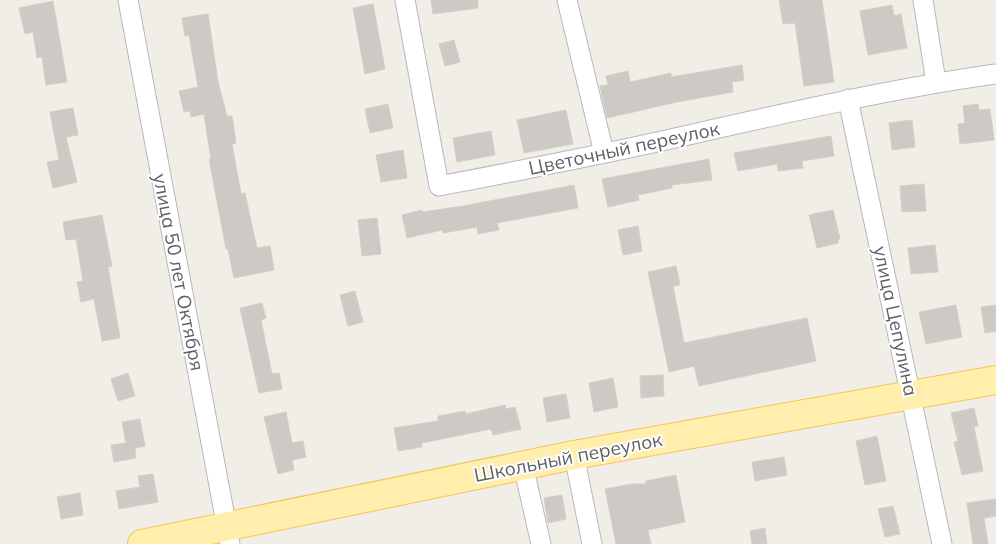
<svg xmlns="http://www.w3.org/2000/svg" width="996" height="544" font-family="Mulish,sans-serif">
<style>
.building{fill:#cdcac5;stroke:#d5cfc4}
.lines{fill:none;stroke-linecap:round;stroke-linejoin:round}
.minor-casing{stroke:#b6b9bd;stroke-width:21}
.primary-casing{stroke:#f7c359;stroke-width:30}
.minor{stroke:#fff;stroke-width:19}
.primary{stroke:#ffeeac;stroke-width:28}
.labels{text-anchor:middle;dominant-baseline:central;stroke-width:4;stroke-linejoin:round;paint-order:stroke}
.street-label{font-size:19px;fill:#5d6267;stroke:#fff}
</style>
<rect width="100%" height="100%" fill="#f0eee6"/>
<!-- building -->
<g class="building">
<polygon points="431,0 478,0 478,8 433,14"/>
<polygon points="779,0 822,0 834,82 804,86 795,23 783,24"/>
<polygon points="53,1 67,82 46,85 42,57 37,58 33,32 25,34 19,8"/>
<polygon points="373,4 385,69 365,74 353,8"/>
<polygon points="892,5 894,16 901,14 907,48 868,55 860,11"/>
<polygon points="208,14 218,82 227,116 232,116 236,143 232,144 241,194 245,193 257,248 270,246 274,270 234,278 228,249 226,249 209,159 211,159 204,114 191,117 190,111 184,112 179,91 198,87 189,35 185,36 182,18"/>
<polygon points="454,40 460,62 445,66 439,44"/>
<polygon points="742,65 744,80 732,82 733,92 677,102 607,118 600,86 608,85 606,76 628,71 630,82 671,73 671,77"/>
<polygon points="388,104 393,128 370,133 365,109"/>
<polygon points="978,104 979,110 990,109 994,140 960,144 958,124 965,123 963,106"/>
<polygon points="73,108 78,135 66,137 77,182 53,188 47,162 59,160 50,112"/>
<polygon points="566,110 573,144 524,153 517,120"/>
<polygon points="912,120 915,147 892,150 889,123"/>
<polygon points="491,131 495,155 457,162 453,138"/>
<polygon points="831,136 834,156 802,161 803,168 778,171 777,164 738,171 734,153"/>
<polygon points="403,150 407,178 381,182 376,155"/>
<polygon points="709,159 712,180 672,185 672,188 638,195 639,200 608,207 602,179"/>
<polygon points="924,184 926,211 902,212 900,186"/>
<polygon points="574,185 578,208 497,223 499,230 478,234 477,227 443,233 442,230 407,238 402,215 422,210 423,212 463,206"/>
<polygon points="833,210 840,239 838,239 838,243 817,248 809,215"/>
<polygon points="102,215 112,266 108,267 120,338 102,341 94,299 81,302 77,282 83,281 76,239 66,240 63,222"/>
<polygon points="377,218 381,254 362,256 358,220"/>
<polygon points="638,226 642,251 623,255 618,230"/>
<polygon points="935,245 938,272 911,274 908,248"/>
<polygon points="676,266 680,285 673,286 684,343 807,318 816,361 699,386 694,366 669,372 648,272"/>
<polygon points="355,291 363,322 348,326 340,295"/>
<polygon points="262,303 266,318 261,320 272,374 279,373 282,389 259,393 240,308"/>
<polygon points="956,305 962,337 926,344 919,312"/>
<polygon points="996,305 996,331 985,333 981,307"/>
<polygon points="128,373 135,396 118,401 111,379"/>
<polygon points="663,375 664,396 641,398 640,376"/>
<polygon points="613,378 618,407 594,412 589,383"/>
<polygon points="566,394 570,418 547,422 543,398"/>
<polygon points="505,405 506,409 515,407 521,429 493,435 491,429 422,443 422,447 398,451 394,428 438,421 438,416 465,411 466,414"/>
<polygon points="974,408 978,426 974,427 983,471 962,475 954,442 958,441 951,413"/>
<polygon points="286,412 292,443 303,441 306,457 292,460 294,470 278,474 264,417"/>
<polygon points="140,419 145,446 135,448 136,458 114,462 111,445 126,443 122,422"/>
<polygon points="877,436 886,481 865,485 856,441"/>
<polygon points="784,457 787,475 755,481 752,462"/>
<polygon points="153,474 158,502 119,509 116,491 140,487 138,476"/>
<polygon points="676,475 685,522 648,530 651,544 616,544 605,489 632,484 646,484 646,481"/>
<polygon points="80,493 83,515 61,519 57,497"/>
<polygon points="562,495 566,519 548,523 544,498"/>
<polygon points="996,499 996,516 984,518 988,544 973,544 967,503"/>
<polygon points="893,506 900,534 885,537 878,509"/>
<polygon points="765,528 767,544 752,544 750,531"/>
</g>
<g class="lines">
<defs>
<g id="minor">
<polyline points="128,0 230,544"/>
<path d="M405,0l34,186c74,-14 149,-29 223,-45 111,-25 221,-51 334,-67"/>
<polyline points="567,0 604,153"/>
<polyline points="923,0 936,82"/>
<polyline points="848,99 942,544"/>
<polyline points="574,455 592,544"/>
<polyline points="523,465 541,544"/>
</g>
<polyline id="primary" points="142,544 574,455 996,380"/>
</defs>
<!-- minor casing -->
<use href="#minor" class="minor-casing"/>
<!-- primary casing -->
<use href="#primary" class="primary-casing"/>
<!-- minor -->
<use href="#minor" class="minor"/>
<!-- primary -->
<use href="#primary" class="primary"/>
</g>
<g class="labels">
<!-- street labels -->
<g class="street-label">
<text transform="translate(624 148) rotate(-12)">Цветочный переулок</text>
<text transform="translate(179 272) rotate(79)">улица 50 лет Октября</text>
<text transform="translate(896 321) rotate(78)">улица Цепулина</text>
<text transform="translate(568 457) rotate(-11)">Школьный переулок</text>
</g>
</g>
</svg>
